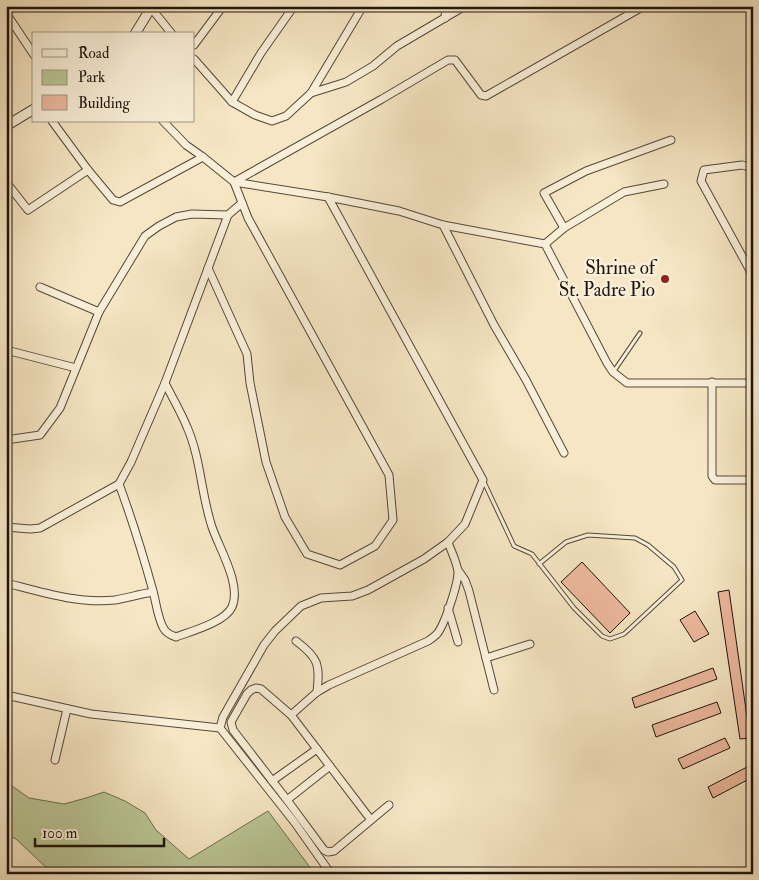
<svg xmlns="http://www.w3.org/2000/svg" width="759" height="880" font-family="'IM FELL Double Pica',serif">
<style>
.green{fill:#bac695;stroke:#6c6d51}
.building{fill:#eeb99f;stroke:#1e140d}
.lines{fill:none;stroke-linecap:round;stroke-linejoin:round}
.service-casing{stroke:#54483a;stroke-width:5}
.minor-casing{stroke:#54483a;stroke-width:9}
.tertiary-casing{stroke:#54483a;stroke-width:11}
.service{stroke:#f9efd8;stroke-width:3}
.minor{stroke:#f9efd8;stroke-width:7}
.tertiary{stroke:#f9efd8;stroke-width:9}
.poi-dot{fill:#8f2418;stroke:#f9efd8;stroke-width:2}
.labels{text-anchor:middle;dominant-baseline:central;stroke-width:5;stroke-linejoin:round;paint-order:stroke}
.poi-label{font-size:19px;fill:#1e140d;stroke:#f9efd8;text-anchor:end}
</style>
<rect width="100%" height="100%" fill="#f6e6c3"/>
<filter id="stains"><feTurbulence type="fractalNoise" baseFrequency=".004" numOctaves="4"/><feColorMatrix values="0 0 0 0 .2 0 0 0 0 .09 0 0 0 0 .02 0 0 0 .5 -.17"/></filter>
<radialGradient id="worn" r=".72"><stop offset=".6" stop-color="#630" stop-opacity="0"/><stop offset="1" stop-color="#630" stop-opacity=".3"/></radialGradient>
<!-- green -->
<polygon class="green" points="6,783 12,786 29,798 64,804 86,798 104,792 125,801 145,813 156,830 189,859 268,811 315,874 53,874 16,839 6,834"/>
<!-- building -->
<g class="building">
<polygon points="582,562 630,613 610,633 561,582"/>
<polygon points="729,590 750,738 740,739 718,592"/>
<polygon points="753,592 753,622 748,593"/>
<polygon points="695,611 709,634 694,642 680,620"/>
<polygon points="713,668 717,679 635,708 632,698"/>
<polygon points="717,702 721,713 656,737 652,725"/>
<polygon points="725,738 730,748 683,769 678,759"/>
<polygon points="753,764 753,777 713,798 708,787"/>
</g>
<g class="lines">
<defs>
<g id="service">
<polyline points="614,371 640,333"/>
<polyline points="484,482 514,546 532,554 574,608 602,636 610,639 624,634 682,580 674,567 648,545 635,538 588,535 566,542 539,564"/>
</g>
<g id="minor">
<polyline points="151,8 172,34"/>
<polyline points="6,13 34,55"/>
<polyline points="6,16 12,6"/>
<polyline points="445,18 446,6"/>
<polyline points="194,45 223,6"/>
<polyline points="194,59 232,102 255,115 272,121 286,116 311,93 363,6"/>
<polyline points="311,93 346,82 373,66 397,46 465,6"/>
<polyline points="232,102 261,53 294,6"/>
<polyline points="52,121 88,170 113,200 120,202 203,157"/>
<polyline points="163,121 186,145 203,157 234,182 328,197 399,211 443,225 545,244 607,363 613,372 627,383 753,383"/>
<polyline points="753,168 742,165 704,170 701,181 753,276"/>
<polyline points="6,182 28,210 88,170"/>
<polyline points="328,197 483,480 465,524 448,542 424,559 368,590 352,596 321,598 301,606 275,631 264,645 223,717 220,728 295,823 331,874"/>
<polyline points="443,225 494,325 526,380 564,453"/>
<polyline points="564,228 544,193 586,171 671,140"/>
<polyline points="545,244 564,228 624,192 664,184"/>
<polyline points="208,268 247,354 250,383 266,462 285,517 307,554 340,565 375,546 393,520 389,475 248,218 234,182 382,99 448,60 455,60 481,95 486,96 644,6"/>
<polyline points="40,287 99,312"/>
<polyline points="6,350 76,368"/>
<polyline points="712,382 712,476 715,480 751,480 753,477"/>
<polyline points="6,440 40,435 60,408 99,312 145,236 159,226 176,217 192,214 228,215"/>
<path d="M119,484c13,35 24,71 34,107 3,11 5,29 11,38 3,5 7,6 12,8 16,-6 49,-15 56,-30 10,-22 -13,-59 -20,-80 -11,-33 -11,-68 -25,-100 -6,-15 -15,-30 -22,-44"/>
<polyline points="6,527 30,529 40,528 119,484 131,462 165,383 228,215 242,203"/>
<polyline points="458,570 465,580 469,591 494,690"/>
<path d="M6,583c35,9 72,21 109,17 12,-2 25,-6 38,-8"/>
<polyline points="448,608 458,642"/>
<path d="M296,641c23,17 24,24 21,51"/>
<polyline points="6,654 8,648"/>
<polyline points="486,658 530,644"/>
<polyline points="6,695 91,714 220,728"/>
<path d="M291,715l26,-23 12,-7 99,-44c3,-2 6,-4 9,-7 8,-10 21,-50 21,-62 -1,-10 -7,-21 -10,-30"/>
<polyline points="55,760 67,709"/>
<polyline points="272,781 317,749"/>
<polyline points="287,800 330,766"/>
<polyline points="371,820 291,715 261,689 256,688 251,690 247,694 231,722 233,730 287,800 324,850 328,852 334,851 389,805"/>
</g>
<g id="tertiary">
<polyline points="135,34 152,6"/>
<polyline points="6,126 34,109"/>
</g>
</defs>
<!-- service casing -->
<use href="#service" class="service-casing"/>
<!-- minor casing -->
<use href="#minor" class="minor-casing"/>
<!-- tertiary casing -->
<use href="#tertiary" class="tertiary-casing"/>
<!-- service -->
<use href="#service" class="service"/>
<!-- minor -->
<use href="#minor" class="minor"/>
<!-- tertiary -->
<use href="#tertiary" class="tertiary"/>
</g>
<!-- markers -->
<circle class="poi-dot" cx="665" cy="279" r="5"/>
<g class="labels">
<!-- poi labels -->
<g class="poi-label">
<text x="655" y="268">Shrine of<tspan x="655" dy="22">St. Padre Pio</tspan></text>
</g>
</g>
<!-- margin -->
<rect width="759" height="880" fill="none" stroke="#f6e6c3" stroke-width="25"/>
<rect x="8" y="8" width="744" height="865" fill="none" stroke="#1e140d" stroke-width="2.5"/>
<rect x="12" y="12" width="734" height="855" fill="none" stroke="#1e140d"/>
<!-- legend -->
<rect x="32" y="32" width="162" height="90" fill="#f9efd8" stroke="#a19787"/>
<rect x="42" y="49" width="25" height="8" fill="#f9efd8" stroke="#a19787"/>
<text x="78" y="58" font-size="15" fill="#1e140d">Road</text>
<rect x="42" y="70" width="25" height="15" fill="#bac695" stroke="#a19787"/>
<text x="78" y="82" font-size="15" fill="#1e140d">Park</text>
<rect x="42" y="95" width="25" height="15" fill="#eeb99f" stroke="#a19787"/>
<text x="78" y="108" font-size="15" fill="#1e140d">Building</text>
<!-- scale -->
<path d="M35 838v8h129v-8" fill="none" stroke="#1e140d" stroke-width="2.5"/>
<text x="42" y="838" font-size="15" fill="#1e140d" stroke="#f9efd8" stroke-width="4" paint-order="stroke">100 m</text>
<rect width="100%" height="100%" filter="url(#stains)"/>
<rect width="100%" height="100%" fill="url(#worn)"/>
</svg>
